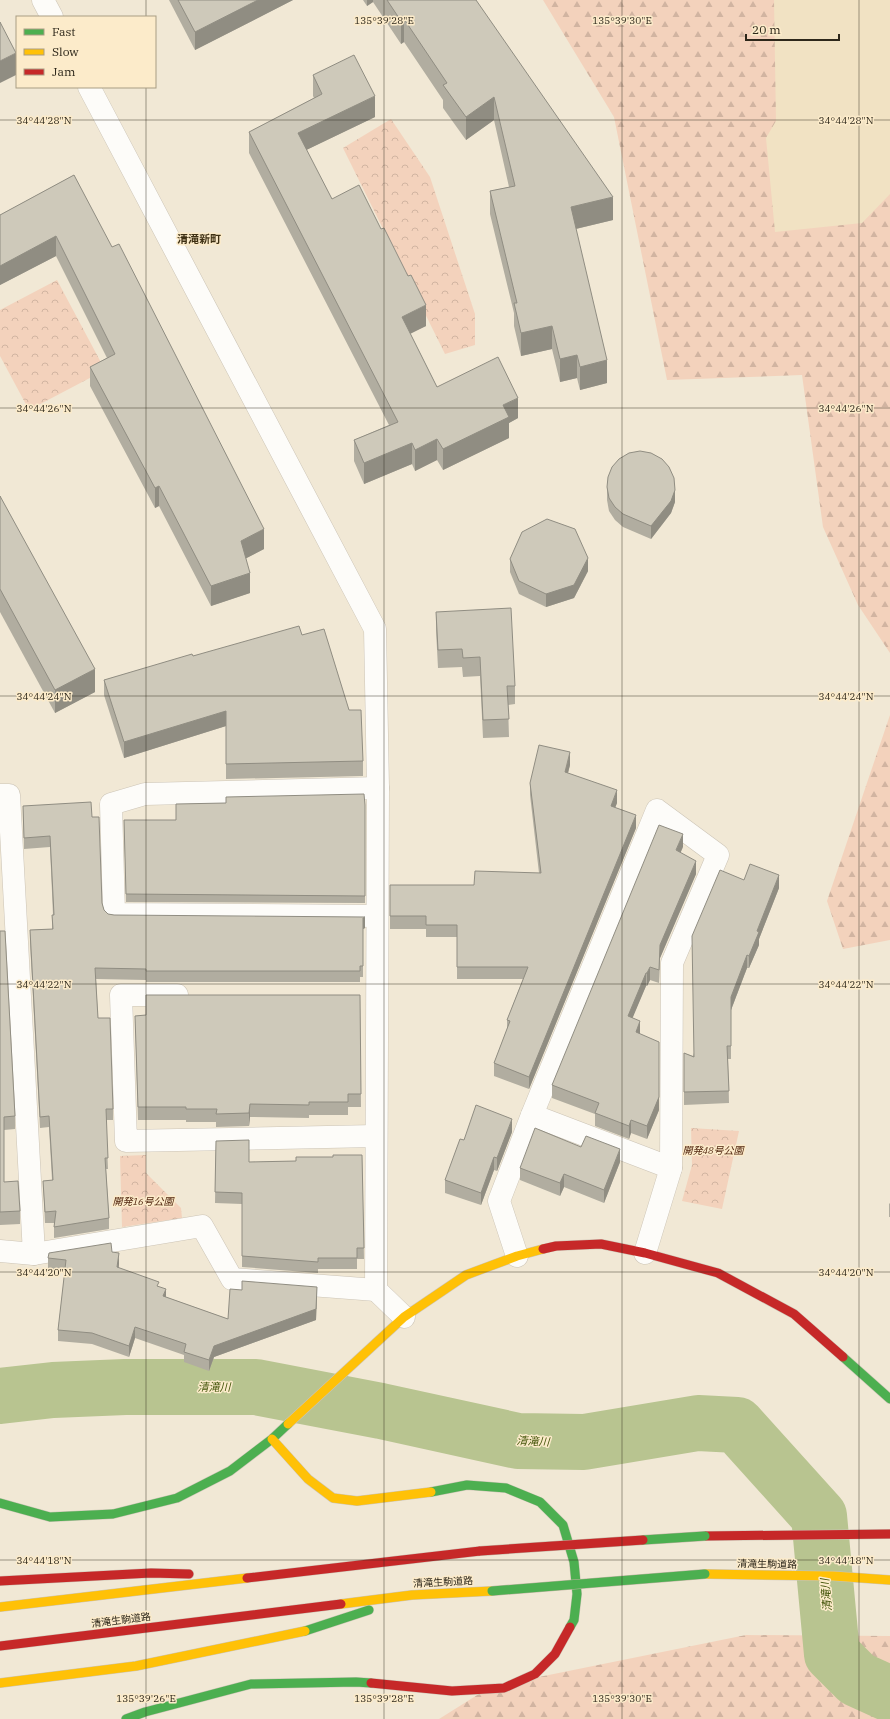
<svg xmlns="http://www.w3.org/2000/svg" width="890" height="1719" font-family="'IBM Plex Serif','Noto Sans JP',serif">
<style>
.built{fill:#f1e2c3}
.forest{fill:url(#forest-firs)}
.park{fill:url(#park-crowns)}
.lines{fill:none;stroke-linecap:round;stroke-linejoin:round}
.river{stroke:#b8c490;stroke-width:56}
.street-casing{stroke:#ccc4b6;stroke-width:23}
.fast-casing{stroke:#ccc4b6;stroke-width:10}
.slow-casing{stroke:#ccc4b6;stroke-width:10}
.jam-casing{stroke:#ccc4b6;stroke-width:10}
.street{stroke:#fdfcf9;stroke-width:22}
.fast{stroke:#4caf50;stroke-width:9}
.slow{stroke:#ffc107;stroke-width:9}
.jam{stroke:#c62828;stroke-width:9}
.fast-bridge-casing{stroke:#c0b4a3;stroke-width:10;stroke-linecap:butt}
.jam-bridge-casing{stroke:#c0b4a3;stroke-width:10;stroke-linecap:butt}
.fast-bridge{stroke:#4caf50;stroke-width:9}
.jam-bridge{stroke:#c62828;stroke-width:9}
.wall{fill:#b1ada0}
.shaded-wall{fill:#908d82}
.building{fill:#cec9ba;stroke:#908d82}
.ticks{fill:none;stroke:#2d271a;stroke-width:1;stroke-opacity:0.45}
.labels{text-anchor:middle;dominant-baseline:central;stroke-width:3;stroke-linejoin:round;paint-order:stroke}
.park-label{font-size:10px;font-style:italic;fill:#522710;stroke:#fcebca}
.street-label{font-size:10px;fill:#2d271a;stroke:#fcebca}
.neighbourhood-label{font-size:11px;font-weight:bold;fill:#3e3014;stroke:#fcebca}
.water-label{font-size:11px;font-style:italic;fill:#44550a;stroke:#fcebca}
.ticks-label{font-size:10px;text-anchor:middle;fill:#2d271a;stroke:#fcebca;stroke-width:3;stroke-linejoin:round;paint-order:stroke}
</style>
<defs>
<pattern id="forest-firs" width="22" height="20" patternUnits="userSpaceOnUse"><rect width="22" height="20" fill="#f3d2bc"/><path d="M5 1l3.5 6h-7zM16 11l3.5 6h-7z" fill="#d1b4a1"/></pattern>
<pattern id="park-crowns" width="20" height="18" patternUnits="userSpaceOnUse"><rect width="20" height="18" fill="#f3d2bc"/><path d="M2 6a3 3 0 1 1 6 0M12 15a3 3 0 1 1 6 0" fill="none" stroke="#d1b4a1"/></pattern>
</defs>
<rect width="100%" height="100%" fill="#f1e8d5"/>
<!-- built -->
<polygon class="built" points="716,0 890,0 890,263 778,259"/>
<!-- forest -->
<g class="forest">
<polygon points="543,0 774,0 776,121 766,138 775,232 862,223 890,194 890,653 858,605 823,527 802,375 667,380 614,117"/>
<polygon points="890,715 890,940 843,949 827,901"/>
<polygon points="746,1635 890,1636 890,1719 439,1719 490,1687"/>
</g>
<!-- park -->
<g class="park">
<polygon points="391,119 430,177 475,314 475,345 445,354 343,148"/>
<polygon points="57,280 105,370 29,410 0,356 0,310"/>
<polygon points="691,1128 739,1131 722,1209 682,1201 692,1165"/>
<polygon points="146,1155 146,1173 181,1208 182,1218 122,1227 120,1156"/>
</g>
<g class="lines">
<!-- river -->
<polyline class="river" points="0,1396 53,1390 125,1387 256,1387 381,1411 518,1441 584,1442 698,1423 737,1425 819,1516 832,1654 857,1679 890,1694"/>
<defs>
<g id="street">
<polyline points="43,0 52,17"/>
<polyline points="89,87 375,629 378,788 376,1290 404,1317"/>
<polyline points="0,795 9,795 34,1254 0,1251"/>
<polyline points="377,916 114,914 111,804 145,794 378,788"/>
<polyline points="177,995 121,995 126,1141 375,1136"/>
<polyline points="532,1115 671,1168"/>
<polyline points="34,1254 202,1226 232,1279 376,1290"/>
<polyline points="517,1256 499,1201 532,1115 657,810 718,855 672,963 671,1168 645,1253"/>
</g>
<g id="fast">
<polyline points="843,1357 890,1399"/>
<polyline points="431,1492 467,1485 506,1488 540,1502 563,1525 574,1562 577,1594 574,1620 570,1627"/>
<polyline points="0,1503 50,1517 113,1514 177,1498 230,1471 272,1439 288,1424"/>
<polyline points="305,1631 369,1610"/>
<polyline points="126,1719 145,1712 251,1684 356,1682 371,1683"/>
</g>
<g id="slow">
<polyline points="288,1424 404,1317 466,1275 517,1256 543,1249"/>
<polyline points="272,1439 308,1479 333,1498 357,1501 431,1492"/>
<polyline points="705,1574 833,1576 890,1580"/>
<polyline points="341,1604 412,1595 492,1591"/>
<polyline points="0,1607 247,1578"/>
<polyline points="0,1683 136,1666 305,1631"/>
</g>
<g id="jam">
<polyline points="543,1249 556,1246 601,1244 645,1253 718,1273 794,1314 843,1357"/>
<polyline points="705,1536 890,1534"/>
<polyline points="247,1578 480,1551"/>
<polyline points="0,1581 151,1573 189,1574"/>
<polyline points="0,1646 341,1604"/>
<polyline points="371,1683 452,1691 504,1688 535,1674 555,1654 570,1627"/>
</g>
</defs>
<!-- street casing -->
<use href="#street" class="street-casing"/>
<!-- fast casing -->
<use href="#fast" class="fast-casing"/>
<!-- slow casing -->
<use href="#slow" class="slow-casing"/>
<!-- jam casing -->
<use href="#jam" class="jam-casing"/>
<!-- street -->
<use href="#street" class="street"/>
<!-- fast -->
<use href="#fast" class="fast"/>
<!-- slow -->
<use href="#slow" class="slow"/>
<!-- jam -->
<use href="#jam" class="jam"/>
<defs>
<g id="fast-bridge">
<polyline points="643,1540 705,1536"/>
<polyline points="492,1591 705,1574"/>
</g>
<polyline id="jam-bridge" points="480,1551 643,1540"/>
</defs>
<!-- fast-bridge casing -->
<use href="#fast-bridge" class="fast-bridge-casing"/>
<!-- jam-bridge casing -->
<use href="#jam-bridge" class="jam-bridge-casing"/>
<!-- fast-bridge -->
<use href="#fast-bridge" class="fast-bridge"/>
<!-- jam-bridge -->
<use href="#jam-bridge" class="jam-bridge"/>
</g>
<!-- wall -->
<g class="wall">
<polygon points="169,0 293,0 195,50"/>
<polygon points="363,0 476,0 613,220 576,229 607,383 580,390 577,378 560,382 552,349 521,356 514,326 514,313 490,214 490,191 509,187 494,120 466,140 443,108 443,100 404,42 401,44 373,2 367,6"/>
<polygon points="313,75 375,117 306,150 332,199 426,326 410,333 437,387 518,418 509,423 509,438 443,470 437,460 415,471 412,464 364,484 354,461 354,440 389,425 249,153 249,132 314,98 313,96"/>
<polygon points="74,175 264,549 246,558 250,593 211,606 159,506 155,508 90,386 90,367 107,358 56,256 0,285 0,215"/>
<polygon points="607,487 675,502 671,513 651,539 623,527 615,520 609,511 607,500"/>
<polygon points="0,496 95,692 55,713 0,612"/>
<polygon points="510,559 588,571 574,598 546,607 519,594 510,572"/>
<polygon points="436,612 515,686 515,704 508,705 509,737 483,738 480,676 463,677 462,667 438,668 436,630"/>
<polygon points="302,635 363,761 363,776 226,779 226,726 124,758 104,695 104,680 193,656"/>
<polygon points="570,765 568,773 617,803 615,807 636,828 529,1089 494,1076 494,1063 507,1029 507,1020 523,979 457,979 457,937 426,937 426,929 390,929 390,885 474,885 539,873 530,795 530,783"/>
<polygon points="365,805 365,903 126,902 124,820 176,820"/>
<polygon points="23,806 92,817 102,903 104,910 108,914 114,915 365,928 363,929 363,977 360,977 360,982 146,982 146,980 96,979 98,1018 113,1109 113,1120 106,1120 108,1169 106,1169 109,1218 109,1229 54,1238 54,1223 45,1223 43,1181 52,1180 49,1127 40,1128 30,942 30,930 52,929 52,915 53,915 50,847 24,849"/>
<polygon points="683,847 680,853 696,874 660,958 659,983 650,980 647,986 646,986 632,1018 640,1034 659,1110 647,1139 631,1133 629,1139 595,1126 595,1114 552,1098 552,1085"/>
<polygon points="744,880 779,888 759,939 759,945 749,968 747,968 731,1010 731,1059 728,1059 729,1103 684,1105 684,1053 693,1056"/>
<polygon points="0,931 15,1116 15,1129 4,1130 4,1182 20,1211 20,1224 0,1225"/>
<polygon points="360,995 361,1107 348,1107 348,1115 309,1115 309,1118 250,1117 249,1126 216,1127 216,1122 186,1122 186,1120 138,1120 135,1016 146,1015"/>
<polygon points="512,1132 497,1171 494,1170 481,1205 445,1193 445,1180 464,1140"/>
<polygon points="216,1141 249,1162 296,1161 362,1155 364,1259 357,1259 357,1269 318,1269 318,1273 242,1267 242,1204 215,1203"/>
<polygon points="581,1147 620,1162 604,1203 564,1187 560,1196 520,1180 520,1168"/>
<polygon points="890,1203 890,1217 889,1217 889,1204"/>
<polygon points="112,1252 119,1264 119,1268 159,1287 166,1297 228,1319 317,1298 316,1320 214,1357 209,1371 184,1362 184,1355 135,1338 129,1357 92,1344 58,1341 58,1330 65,1271 48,1269 48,1258"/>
</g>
<!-- shaded-wall -->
<g class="shaded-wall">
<polygon points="258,0 293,0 195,50 195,32"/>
<polygon points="367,0 373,0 373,2 367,6"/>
<polygon points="404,19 404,42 401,44 401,21"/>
<polygon points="16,53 16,75 0,83 0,61"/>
<polygon points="375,96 375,117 298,154 298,133"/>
<polygon points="494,97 494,120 466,140 466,117"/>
<polygon points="613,197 613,220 571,230 571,207"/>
<polygon points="56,236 56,256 0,285 0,266"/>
<polygon points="426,305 426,326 402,338 402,317"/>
<polygon points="552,326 552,349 521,356 521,333"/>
<polygon points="577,355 577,378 560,382 560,359"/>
<polygon points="607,360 607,383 580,390 580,367"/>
<polygon points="518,398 518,418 509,423 509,438 443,470 443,449 503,405"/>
<polygon points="437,439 437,460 415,471 415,450"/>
<polygon points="412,443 412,464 364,484 364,463"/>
<polygon points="159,486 159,506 155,508 155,488"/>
<polygon points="675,490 675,502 671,513 651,539 651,526"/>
<polygon points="264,529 264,549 241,561 241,541"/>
<polygon points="588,558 588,571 574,598 546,607 546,594"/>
<polygon points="250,573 250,593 211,606 211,586"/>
<polygon points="95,669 95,692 55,713 55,690"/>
<polygon points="226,711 226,726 124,758 124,742"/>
<polygon points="570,752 570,765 565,784 565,772"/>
<polygon points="617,790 617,803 611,819 611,806"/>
<polygon points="636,815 636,828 529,1089 529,1077"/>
<polygon points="683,834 683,847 676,863 676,850"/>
<polygon points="696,861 696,874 660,958 659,983 660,945"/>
<polygon points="779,875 779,888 759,939 759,945 749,968 749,956 757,931"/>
<polygon points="365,917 365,928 363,929 363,918"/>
<polygon points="747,955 747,968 731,1010 731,997"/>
<polygon points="650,967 650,980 647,986 647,973"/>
<polygon points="646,973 646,986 628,1029 628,1016"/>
<polygon points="640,1021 640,1034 636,1045 636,1032"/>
<polygon points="659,1042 659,1110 647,1139 647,1126"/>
<polygon points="250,1104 250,1117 249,1126 249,1113"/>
<polygon points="512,1119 512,1132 497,1171 497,1158"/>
<polygon points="631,1120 631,1133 629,1139 629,1126"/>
<polygon points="620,1149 620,1162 604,1203 604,1190"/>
<polygon points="494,1157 494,1170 481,1205 481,1193"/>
<polygon points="564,1174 564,1187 560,1196 560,1183"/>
<polygon points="119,1253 119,1264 117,1278 117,1267"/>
<polygon points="317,1287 316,1320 214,1357 209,1371 209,1360 214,1346"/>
<polygon points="166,1289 166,1300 163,1296"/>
<polygon points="135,1327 135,1338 129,1357 129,1346"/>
</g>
<!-- building -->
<g class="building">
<polygon points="178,0 258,0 195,32"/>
<polygon points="387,0 476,0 613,197 571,207 607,360 580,367 577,355 560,359 552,326 521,333 514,303 517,303 490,191 515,186 494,97 466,117 443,85 447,83 404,19 401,21"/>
<polygon points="0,22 16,53 0,61"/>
<polygon points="354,55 375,96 298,133 332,199 359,185 381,229 384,228 408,276 411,275 426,305 402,317 437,387 498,357 518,398 503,405 509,417 443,449 437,439 415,450 412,443 364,463 354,440 398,422 249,132 322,94 313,75"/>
<polygon points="74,175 112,247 119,244 264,529 241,541 250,573 211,586 159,486 155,488 90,367 115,354 56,236 0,266 0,215"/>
<polygon points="640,451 651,453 662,459 669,467 674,478 675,490 671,501 651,526 623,514 615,507 609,498 607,487 608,477 612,467 619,459 629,453"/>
<polygon points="0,496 95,669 55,690 0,589"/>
<polygon points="547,519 575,529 588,558 574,585 546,594 519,581 510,559 522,532"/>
<polygon points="511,608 515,686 507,686 509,719 483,720 480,657 463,658 462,649 438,650 436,612"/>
<polygon points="299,626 302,635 324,629 349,710 361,710 363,761 226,764 226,711 124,742 104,680 192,654 193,656"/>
<polygon points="539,745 570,752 565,772 617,790 611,806 636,815 529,1077 494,1063 510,1021 507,1020 528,967 457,967 457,925 426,925 426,916 390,916 390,885 474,885 475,871 541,873 530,783"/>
<polygon points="364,794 365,805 365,896 126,894 124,820 176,820 176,804 226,803 226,797"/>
<polygon points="91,802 92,817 99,817 102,903 104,910 108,914 114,915 365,917 363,918 363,966 360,966 360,971 146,971 146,969 95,968 98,1018 110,1018 113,1109 106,1109 108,1158 105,1158 109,1218 54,1227 56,1211 45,1212 43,1181 53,1180 49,1116 40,1117 30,930 53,929 52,915 54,915 50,836 24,838 23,806"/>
<polygon points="659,825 683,834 676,850 696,861 660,945 659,970 650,967 647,973 646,973 628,1016 640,1021 636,1032 659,1042 659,1097 647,1126 631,1120 629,1126 595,1113 599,1103 552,1085"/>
<polygon points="750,864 779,875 757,931 759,932 749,956 747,955 731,997 731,1046 727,1046 729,1091 684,1092 684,1053 694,1057 692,936 720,870 744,880"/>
<polygon points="0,931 5,931 15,1116 4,1117 4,1182 18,1181 20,1211 0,1212"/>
<polygon points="146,995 360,995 361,1094 348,1094 348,1102 309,1102 309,1105 250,1104 249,1113 216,1114 217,1109 186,1109 186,1107 138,1107 135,1016 146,1015"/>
<polygon points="476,1105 512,1119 497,1158 494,1157 481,1193 445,1180 460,1139 464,1140"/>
<polygon points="535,1128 581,1147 586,1136 620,1149 604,1190 564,1174 560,1183 520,1168"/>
<polygon points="249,1140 249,1162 296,1161 296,1157 333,1157 333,1155 362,1155 364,1248 357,1248 357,1258 318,1258 318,1262 242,1256 242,1193 215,1192 216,1141"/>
<polygon points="111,1243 112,1252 119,1253 117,1267 159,1282 157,1286 166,1289 163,1296 228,1319 230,1289 242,1290 242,1281 317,1287 316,1309 214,1346 209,1360 184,1352 186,1344 135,1327 129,1346 92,1333 58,1330 66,1260 48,1258 49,1253"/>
</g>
<!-- ticks -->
<path class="ticks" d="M146,0v17M384,0v1719M622,0v1719M859,0v1719M146,87v1632M0,120h890M0,408h890M0,696h890M0,984h890M0,1272h890M0,1560h890"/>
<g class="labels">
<!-- park labels -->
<g class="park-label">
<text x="713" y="1150">開発48号公園</text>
<text x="143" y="1201">開発16号公園</text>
</g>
<!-- street labels -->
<g class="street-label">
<text transform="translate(767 1564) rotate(1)">清滝生駒道路</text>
<text transform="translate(443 1582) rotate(-3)">清滝生駒道路</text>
<text transform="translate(121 1620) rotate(-7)">清滝生駒道路</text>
</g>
<!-- neighbourhood labels -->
<g class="neighbourhood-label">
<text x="199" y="239">清滝新町</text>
</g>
<!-- water labels -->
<g class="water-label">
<text x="214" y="1387">清滝川</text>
<text transform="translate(533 1441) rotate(3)">清滝川</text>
<text transform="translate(826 1595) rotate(-95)">清滝川</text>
</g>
</g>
<g class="ticks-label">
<text x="384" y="24">135°39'28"E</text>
<text x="622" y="24">135°39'30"E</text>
<text x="44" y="124">34°44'28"N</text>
<text x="846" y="124">34°44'28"N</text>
<text x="44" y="412">34°44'26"N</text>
<text x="846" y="412">34°44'26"N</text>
<text x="44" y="700">34°44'24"N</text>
<text x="846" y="700">34°44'24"N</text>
<text x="44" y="988">34°44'22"N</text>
<text x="846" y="988">34°44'22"N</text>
<text x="44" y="1276">34°44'20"N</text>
<text x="846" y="1276">34°44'20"N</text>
<text x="44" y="1564">34°44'18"N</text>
<text x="846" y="1564">34°44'18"N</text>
<text x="146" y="1702">135°39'26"E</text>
<text x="384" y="1702">135°39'28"E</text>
<text x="622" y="1702">135°39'30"E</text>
</g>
<!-- legend -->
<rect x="16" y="16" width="140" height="72" fill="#fcebca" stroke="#a99d84"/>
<rect x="24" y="29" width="20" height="6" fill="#4caf50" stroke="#a99d84"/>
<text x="52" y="36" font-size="12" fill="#2d271a">Fast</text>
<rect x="24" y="49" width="20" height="6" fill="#ffc107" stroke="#a99d84"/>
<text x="52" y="56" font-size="12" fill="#2d271a">Slow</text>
<rect x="24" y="69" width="20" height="6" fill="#c62828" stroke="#a99d84"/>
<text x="52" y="76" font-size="12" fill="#2d271a">Jam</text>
<!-- scale -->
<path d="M746 34v6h93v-6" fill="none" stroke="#2d271a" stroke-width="2"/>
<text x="752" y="34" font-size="12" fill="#2d271a" stroke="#fcebca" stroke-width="3" paint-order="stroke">20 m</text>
</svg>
